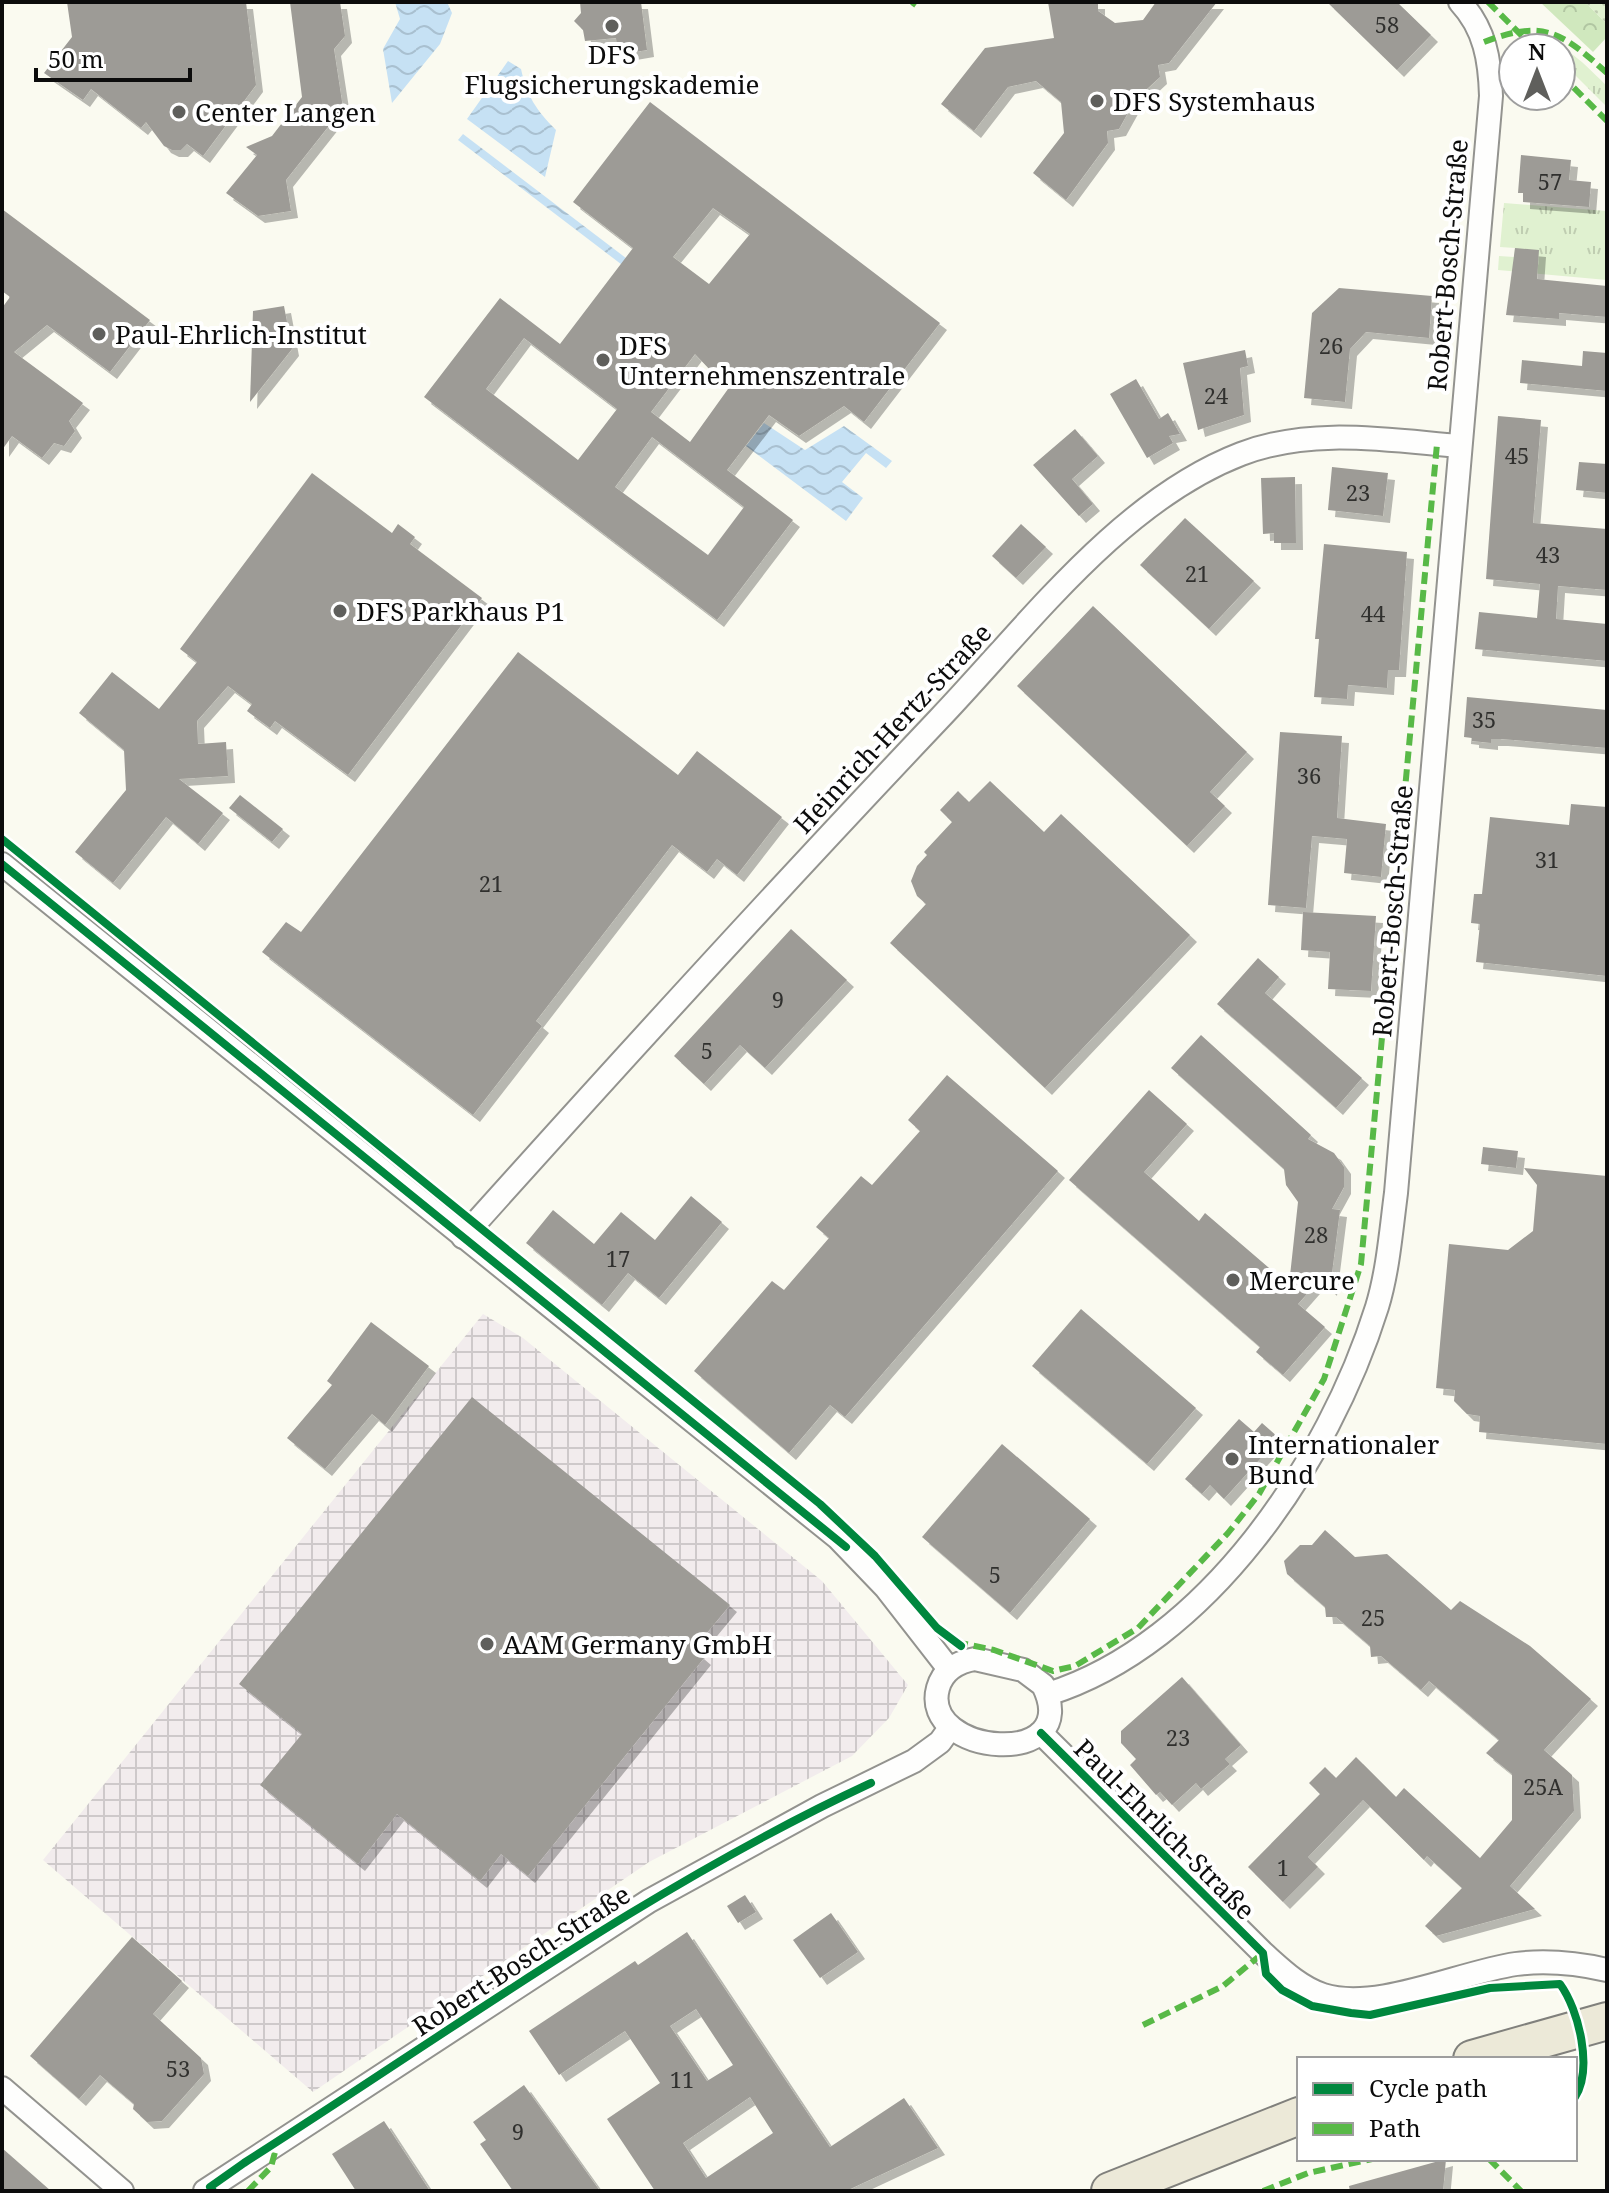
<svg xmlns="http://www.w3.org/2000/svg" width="1609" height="2193" font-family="'Noto Serif',serif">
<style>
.industrial{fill:url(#industrial-grid)}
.grass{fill:url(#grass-tufts)}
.forest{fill:url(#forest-crowns)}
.garden{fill:url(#garden-dots)}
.water{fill:url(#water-waves)}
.building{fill:#9d9b96;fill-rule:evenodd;filter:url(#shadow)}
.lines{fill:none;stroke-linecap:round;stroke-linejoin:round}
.street-casing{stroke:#93938f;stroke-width:26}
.primary-casing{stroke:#80807c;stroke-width:40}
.street{stroke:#fefefd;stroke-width:22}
.primary{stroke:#ece9d8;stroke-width:36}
.quiet{stroke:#58b947;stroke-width:6;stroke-dasharray:12 6;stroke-linecap:butt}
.cycleway-casing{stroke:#fff;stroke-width:13}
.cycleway{stroke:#00873e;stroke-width:8}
.poi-dot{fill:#5f5f5c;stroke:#fff;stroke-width:3}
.labels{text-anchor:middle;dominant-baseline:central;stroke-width:8;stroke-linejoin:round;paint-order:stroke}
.number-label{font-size:22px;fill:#30302e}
.poi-label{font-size:26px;fill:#0c0c0c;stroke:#fff;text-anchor:start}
.street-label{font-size:26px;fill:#0c0c0c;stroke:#fff}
</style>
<defs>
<pattern id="industrial-grid" width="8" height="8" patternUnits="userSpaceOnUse" patternTransform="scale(2)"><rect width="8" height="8" fill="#f2eced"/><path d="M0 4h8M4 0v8" fill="none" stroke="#cec9ca"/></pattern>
<pattern id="grass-tufts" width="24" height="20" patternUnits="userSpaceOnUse" patternTransform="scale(2)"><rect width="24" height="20" fill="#e0f1d0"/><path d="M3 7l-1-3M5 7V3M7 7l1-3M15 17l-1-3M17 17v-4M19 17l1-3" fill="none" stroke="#bfcdb1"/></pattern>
<pattern id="forest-crowns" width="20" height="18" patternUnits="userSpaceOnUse" patternTransform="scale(2)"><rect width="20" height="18" fill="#d0e8be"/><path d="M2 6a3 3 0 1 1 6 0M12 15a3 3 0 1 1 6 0" fill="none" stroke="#b1c6a2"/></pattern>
<pattern id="garden-dots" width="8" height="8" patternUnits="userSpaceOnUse" patternTransform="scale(2)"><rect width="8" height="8" fill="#e0f1d0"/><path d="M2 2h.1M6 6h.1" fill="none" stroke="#bfcdb1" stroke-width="1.8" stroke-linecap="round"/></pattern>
<pattern id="water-waves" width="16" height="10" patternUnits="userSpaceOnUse" patternTransform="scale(2)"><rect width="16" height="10" fill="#c6e1f4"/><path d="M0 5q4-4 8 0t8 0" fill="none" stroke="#a9c0d0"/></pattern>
<filter id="shadow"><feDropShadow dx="7" dy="7" stdDeviation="0" flood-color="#0004"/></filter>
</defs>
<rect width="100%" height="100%" fill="#fafaf0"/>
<!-- industrial -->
<polygon class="industrial" points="483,1314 523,1338 822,1581 908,1685 889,1718 852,1756 649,1862 313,2092 43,1860"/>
<!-- grass -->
<g class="grass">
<path d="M1544,43c25,2 45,26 63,43v21l-46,-46v-13h-13z"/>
<polygon points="1504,203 1607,211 1607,280 1498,270 1499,256 1514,257 1515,248 1500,247"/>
</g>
<!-- forest -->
<polygon class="forest" points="1540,2 1585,2 1607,24 1607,37 1593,52"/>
<!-- garden -->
<polygon class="garden" points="1585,2 1607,2 1607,24"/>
<!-- water -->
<g class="water">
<polygon points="395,2 447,2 452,13 440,44 392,103 383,49 400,19"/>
<path d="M508,61l13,8c6,27 15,41 35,61l-11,47 -78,-58z"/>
<polygon points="463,134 639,268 634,274 458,140"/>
<polygon points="764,423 805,450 844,426 892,461 886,468 866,453 842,482 863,498 846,521 746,446"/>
</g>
<!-- building -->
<g class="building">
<polygon points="67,2 246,2 256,85 203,156 187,144 181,150 172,150 164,146 146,122 141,128 91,89 83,100 44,73 72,37"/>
<polygon points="290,2 340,2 345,36 334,49 343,108 286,180 291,211 258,216 226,193 257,155 246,147 272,136 302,97"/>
<polygon points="580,2 641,2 647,50 618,55 616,38 585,41 583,30 574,21 581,13"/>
<polygon points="1048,2 1098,2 1098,11 1115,23 1143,20 1156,2 1217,2 1169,63 1158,65 1160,77 1135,100 1119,129 1107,131 1108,143 1066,200 1033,173 1064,133 1061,102 1036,81 1008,87 974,131 941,104 985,48 1054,38"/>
<polygon points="1327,2 1397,2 1431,35 1397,70"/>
<path d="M650,102l290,221 -76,99 -20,-16 -45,30 -30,-21 -42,55 66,50 -76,100 -293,-223 76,-99 60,46 73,-96 -60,-46zM713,208l37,26 -41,50 -36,-27zM524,338l93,71 -39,51 -92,-71zM695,354l33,35 -38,53 -39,-30zM652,437l92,70 -36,48 -93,-68z"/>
<polygon points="1521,155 1571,160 1569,180 1591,182 1589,207 1523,202 1523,193 1518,193"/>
<polygon points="2,209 150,320 110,372 47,325 14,352 83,403 69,421 75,431 64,446 54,443 42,458 12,436 2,450 2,308 10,297 2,291"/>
<polygon points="1515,248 1539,250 1537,279 1607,286 1607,317 1559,313 1559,319 1506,315"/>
<polygon points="1339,288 1432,296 1429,338 1366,332 1350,349 1345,402 1304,398 1312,313"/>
<polygon points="284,306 292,349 250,402 253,311"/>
<polygon points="1245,350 1248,366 1240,368 1244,415 1198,430 1183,363"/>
<polygon points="1583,351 1607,353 1607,391 1520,383 1522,360 1582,366"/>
<polygon points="1136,379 1159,419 1168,413 1180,434 1169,436 1173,443 1147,458 1110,394"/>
<polygon points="1498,416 1541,420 1533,523 1607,529 1607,590 1558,586 1556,619 1607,624 1607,661 1475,649 1479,612 1537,618 1540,584 1486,579"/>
<polygon points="1075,429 1098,456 1072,479 1093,504 1079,516 1033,465"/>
<polygon points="1579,462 1607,464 1607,493 1576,490"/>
<polygon points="1332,467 1388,473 1383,516 1328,510"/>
<polygon points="312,473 392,533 398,524 415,537 410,544 482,598 348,775 275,721 270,728 247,711 252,704 228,686 197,721 198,744 226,742 228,776 179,779 223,813 198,844 166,817 113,883 75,852 126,790 124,750 79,713 112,672 159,709 197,662 180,649"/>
<polygon points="1295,477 1296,543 1274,543 1274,533 1263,534 1261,478"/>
<polygon points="1185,518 1254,581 1209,629 1140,565"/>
<polygon points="1021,524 1046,547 1016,578 992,556"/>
<polygon points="1324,544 1407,552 1399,670 1388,670 1387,688 1348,685 1347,699 1314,697 1319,639 1315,639"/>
<polygon points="1093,606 1247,752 1210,792 1225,806 1187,846 1017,686"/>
<polygon points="518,652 678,775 697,751 782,817 737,875 717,859 707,872 672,845 536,1021 542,1026 473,1115 262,952 286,922 301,932"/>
<polygon points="1467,697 1607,710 1607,748 1501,739 1491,739 1491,743 1472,741 1472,738 1464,737"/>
<polygon points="1280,732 1342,736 1337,818 1386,824 1381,877 1344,873 1347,839 1312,836 1306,908 1268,905"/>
<polygon points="990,781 1044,832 1061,814 1190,935 1045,1088 890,943 926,904 917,896 911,881 917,866 927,855 924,852 952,822 940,810 958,791 969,802"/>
<polygon points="240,795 283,829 272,842 229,808"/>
<polygon points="1571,804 1607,807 1607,976 1476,962 1480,924 1471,923 1474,894 1482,894 1490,817 1569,825"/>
<polygon points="1303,912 1376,916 1371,991 1328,989 1330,952 1301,950"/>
<polygon points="791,929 847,980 765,1068 740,1045 704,1084 674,1056"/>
<polygon points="1258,958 1279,977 1265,993 1362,1078 1336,1108 1217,1004"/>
<polygon points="1201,1035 1311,1135 1308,1139 1334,1153 1344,1167 1344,1187 1332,1209 1340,1210 1330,1289 1320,1279 1298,1304 1325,1327 1283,1375 1256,1352 1260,1347 1069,1180 1149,1090 1187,1124 1144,1172 1199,1221 1205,1213 1289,1285 1298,1202 1286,1185 1284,1169 1171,1068"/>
<polygon points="947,1075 1058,1171 845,1417 830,1405 789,1453 694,1371 772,1281 784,1290 829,1238 816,1227 861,1176 872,1185 920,1131 908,1120"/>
<polygon points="1483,1147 1518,1151 1516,1168 1481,1164"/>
<polygon points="1524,1168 1607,1176 1607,1444 1479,1432 1480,1416 1467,1414 1454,1401 1455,1390 1436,1388 1449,1244 1508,1250 1533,1231 1537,1185"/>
<polygon points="691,1196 722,1222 659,1298 628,1273 602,1305 526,1243 553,1210 594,1244 621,1212 655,1240"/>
<polygon points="1081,1309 1196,1408 1147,1464 1032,1366"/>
<polygon points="371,1322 429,1366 385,1425 372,1414 325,1469 287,1438 332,1385 327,1381"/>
<polygon points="472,1397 730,1605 706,1634 710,1637 697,1652 704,1658 528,1876 501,1854 480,1881 397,1814 358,1864 260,1785 302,1734 239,1684"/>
<polygon points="1239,1419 1254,1432 1262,1423 1279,1438 1224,1499 1210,1485 1202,1494 1185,1479"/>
<polygon points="1002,1444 1090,1519 1010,1613 922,1537"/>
<polygon points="1325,1530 1355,1557 1387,1554 1451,1610 1460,1601 1530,1646 1591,1699 1544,1750 1572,1775 1574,1811 1510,1886 1535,1909 1436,1936 1425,1926 1462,1888 1427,1856 1424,1860 1363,1800 1308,1857 1318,1867 1283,1902 1248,1867 1320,1794 1309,1783 1325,1767 1336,1778 1356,1757 1396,1797 1404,1788 1480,1858 1512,1820 1512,1774 1486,1753 1499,1740 1429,1681 1421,1690 1381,1656 1371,1657 1370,1646 1336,1617 1326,1617 1325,1607 1287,1574 1284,1561 1300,1545 1312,1545"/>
<polygon points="1182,1677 1241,1745 1225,1759 1230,1764 1201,1789 1196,1783 1172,1805 1160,1792 1156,1795 1130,1765 1136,1759 1121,1743 1121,1731"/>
<polygon points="745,1895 756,1912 738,1923 727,1906"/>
<polygon points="831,1913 858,1952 820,1978 793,1940"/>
<path d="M687,1932l143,215 74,-49 34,50 -92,43h-191l-48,-72 53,-36 -35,-52 -66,44 -30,-44 106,-70 3,4zM696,2009l37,56 -26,16 -37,-55zM750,2097l23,36 -67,45 -23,-35z"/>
<polygon points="132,1937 182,1981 153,2014 201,2058 204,2074 162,2121 147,2122 133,2109 134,2104 100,2075 79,2099 30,2056"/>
<polygon points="524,2085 600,2191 513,2191 480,2144 486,2140 473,2122"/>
<polygon points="384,2121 430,2191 356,2191 332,2154"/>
<polygon points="2,2148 51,2191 2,2191"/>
<polygon points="1446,2159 1443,2191 1350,2191 1349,2186"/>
</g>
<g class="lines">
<defs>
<g id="street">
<polyline points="2,864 838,1538 886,1588 949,1669"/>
<path d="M463,1237c156,-174 314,-347 475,-517 88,-92 181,-219 303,-266 70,-27 146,-14 218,-8"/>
<path d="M975,1659l48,11 20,15c43,86 -124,71 -105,3 5,-18 19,-26 37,-29z"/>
<path d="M1048,1694c159,-50 281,-233 329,-387 11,-36 14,-76 19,-114l95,-1097c-1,-36 -6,-67 -31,-94"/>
<path d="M1041,1733l222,220c18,16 36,34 60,42 54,17 137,-23 193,-31 31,-4 60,-1 91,6"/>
<polyline points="2,2088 122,2191"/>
<polyline points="205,2191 649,1901 822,1806 914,1761 940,1742 950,1728"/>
</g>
<g id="primary">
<polyline points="1472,2059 1607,2021"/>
<polyline points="1110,2191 1299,2116"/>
</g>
</defs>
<!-- street casing -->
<use href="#street" class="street-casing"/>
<!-- primary casing -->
<use href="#primary" class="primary-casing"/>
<!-- street -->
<use href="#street" class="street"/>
<!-- primary -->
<use href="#primary" class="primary"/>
<!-- quiet -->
<g class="quiet">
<polyline points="912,2 916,5"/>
<polyline points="1488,2 1534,48"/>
<path d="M1484,42c60,-23 77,-10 123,31"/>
<polyline points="1561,75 1607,121"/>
<polyline points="956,1642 994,1650 1053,1671 1075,1666 1138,1628 1228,1533 1259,1494 1324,1379 1361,1264 1437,444"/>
<polyline points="1143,2025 1223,1986 1263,1953"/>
<polyline points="1489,2159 1521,2191"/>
<polyline points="248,2191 271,2167 278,2141"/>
<polyline points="1263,2191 1308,2173 1372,2159"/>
</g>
<defs>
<g id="cycleway">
<polyline points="2,839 820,1504 875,1556 937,1628 961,1646"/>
<polyline points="2,864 846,1547"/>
<path d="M1041,1733l222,220 3,21 16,16 30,16 39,7 19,2 120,-27 70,-4c19,26 33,85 15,113"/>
<path d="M213,2191l-3,-4 34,-24c206,-131 405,-277 627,-380"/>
</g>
</defs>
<!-- cycleway casing -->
<use href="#cycleway" class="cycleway-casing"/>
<!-- cycleway -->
<use href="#cycleway" class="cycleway"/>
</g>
<!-- markers -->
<g class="poi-dot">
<circle cx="612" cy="26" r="8"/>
<circle cx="1097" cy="101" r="8"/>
<circle cx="179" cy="112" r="8"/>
<circle cx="99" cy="334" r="8"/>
<circle cx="603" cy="360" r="8"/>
<circle cx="340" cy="611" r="8"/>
<circle cx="1233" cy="1280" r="8"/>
<circle cx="1232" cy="1459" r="8"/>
<circle cx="487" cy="1644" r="8"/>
</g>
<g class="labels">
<!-- number labels -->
<g class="number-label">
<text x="1387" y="24">58</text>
<text x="1550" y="181">57</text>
<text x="1331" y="345">26</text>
<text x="1216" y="395">24</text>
<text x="1517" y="455">45</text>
<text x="1358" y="492">23</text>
<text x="1548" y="554">43</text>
<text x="1197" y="573">21</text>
<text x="1373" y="613">44</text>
<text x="1484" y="719">35</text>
<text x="1309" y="775">36</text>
<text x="1547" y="859">31</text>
<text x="491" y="883">21</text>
<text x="778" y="999">9</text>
<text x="707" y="1050">5</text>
<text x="1316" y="1234">28</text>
<text x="618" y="1258">17</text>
<text x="995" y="1574">5</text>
<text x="1373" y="1617">25</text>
<text x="1178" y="1737">23</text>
<text x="1543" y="1786">25A</text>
<text x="1283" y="1867">1</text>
<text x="178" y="2068">53</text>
<text x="682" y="2079">11</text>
<text x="518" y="2131">9</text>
</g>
<!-- poi labels -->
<g class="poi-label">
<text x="612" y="54" text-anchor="middle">DFS<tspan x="612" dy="30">Flugsicherungskademie</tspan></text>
<text x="1113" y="101">DFS Systemhaus</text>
<text x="195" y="112">Center Langen</text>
<text x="115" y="334">Paul-Ehrlich-Institut</text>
<text x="619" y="345">DFS<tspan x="619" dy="30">Unternehmenszentrale</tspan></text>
<text x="356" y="611">DFS Parkhaus P1</text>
<text x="1249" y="1280">Mercure</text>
<text x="1248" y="1444">Internationaler<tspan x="1248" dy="30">Bund</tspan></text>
<text x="503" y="1644">AAM Germany GmbH</text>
</g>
<!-- street labels -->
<g class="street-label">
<text transform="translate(1447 265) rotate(-85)">Robert-Bosch-Straße</text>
<text transform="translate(892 728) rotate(-47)">Heinrich-Hertz-Straße</text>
<text transform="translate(1392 911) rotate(-85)">Robert-Bosch-Straße</text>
<text transform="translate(1165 1829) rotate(45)">Paul-Ehrlich-Straße</text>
<text transform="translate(521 1960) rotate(-33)">Robert-Bosch-Straße</text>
</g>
</g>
<!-- border -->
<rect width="1609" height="2193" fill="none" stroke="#0c0c0c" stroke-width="8"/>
<!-- legend -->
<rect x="1297" y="2057" width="280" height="104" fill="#ffffff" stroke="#9e9e9e" stroke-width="2"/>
<rect x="1313" y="2083" width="40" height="12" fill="#00873e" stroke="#9e9e9e" stroke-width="2"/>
<text x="1369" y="2097" font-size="24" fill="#0c0c0c">Cycle path</text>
<rect x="1313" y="2123" width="40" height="12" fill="#58b947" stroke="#9e9e9e" stroke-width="2"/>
<text x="1369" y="2137" font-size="24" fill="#0c0c0c">Path</text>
<!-- north arrow -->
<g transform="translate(1537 72)"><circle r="38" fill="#ffffff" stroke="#9e9e9e" stroke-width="2"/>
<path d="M0-6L14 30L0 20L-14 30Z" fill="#5f5f5c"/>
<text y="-12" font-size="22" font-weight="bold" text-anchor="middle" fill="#0c0c0c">N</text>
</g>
<!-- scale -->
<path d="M36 68v12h154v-12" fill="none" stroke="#0c0c0c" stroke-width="4"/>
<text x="48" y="68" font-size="24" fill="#0c0c0c" stroke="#ffffff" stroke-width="6" paint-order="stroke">50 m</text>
</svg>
